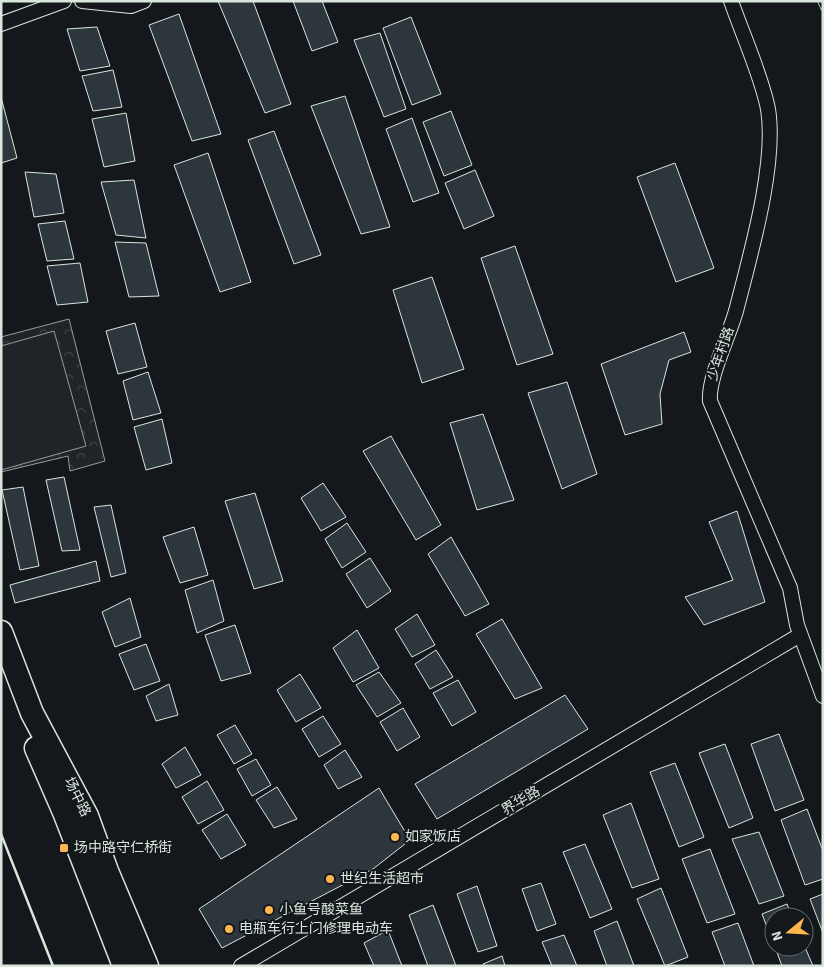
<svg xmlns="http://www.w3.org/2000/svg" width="824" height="967" font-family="'Source Sans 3','Noto Sans SC',sans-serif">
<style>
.park{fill:url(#park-crowns);stroke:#939e99}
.pitch{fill:#202428;stroke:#939e99}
.building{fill:#2c363c;stroke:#d8e6dc}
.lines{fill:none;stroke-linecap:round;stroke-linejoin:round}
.minor-casing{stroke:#d8e6dc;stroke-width:16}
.primary-casing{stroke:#d8e6dc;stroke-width:25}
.minor{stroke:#14181c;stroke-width:14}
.primary{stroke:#14181c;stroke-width:22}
.rail-casing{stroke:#d8e6dc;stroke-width:5.5}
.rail{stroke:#14181c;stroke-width:4;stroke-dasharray:11;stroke-linecap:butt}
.wall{stroke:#d8e6dc;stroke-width:2.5}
.poi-dot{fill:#ffb74d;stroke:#14181c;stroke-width:2}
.labels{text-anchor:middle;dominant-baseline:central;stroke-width:4;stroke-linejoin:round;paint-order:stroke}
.street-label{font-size:14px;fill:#d8e6dc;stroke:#14181c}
.poi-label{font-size:14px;fill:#d8e6dc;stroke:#14181c;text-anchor:start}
</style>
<defs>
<pattern id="park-crowns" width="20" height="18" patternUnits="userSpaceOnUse" patternTransform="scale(1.25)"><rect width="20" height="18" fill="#202428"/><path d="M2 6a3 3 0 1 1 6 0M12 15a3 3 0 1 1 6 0" fill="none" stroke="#404447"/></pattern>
</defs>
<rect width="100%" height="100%" fill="#14181c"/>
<!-- park -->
<polygon class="park" points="69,319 105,461 70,471 68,456 1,472 1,337"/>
<!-- pitch -->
<polygon class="pitch" points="54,331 86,446 1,470 1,346"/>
<!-- building -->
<g class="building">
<polygon points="218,1 253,1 291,104 265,113"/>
<polygon points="293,1 322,1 338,42 312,51"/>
<polygon points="179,14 221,134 192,141 149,25"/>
<polygon points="411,17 441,94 412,105 383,28"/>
<polygon points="97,27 110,66 80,71 67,29"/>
<polygon points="380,33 406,109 384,117 354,40"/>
<polygon points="113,70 122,107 93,111 82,76"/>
<polygon points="345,96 390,227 361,234 311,106"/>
<polygon points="1,97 17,158 1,163"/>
<polygon points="451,111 472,165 444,176 423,122"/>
<polygon points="126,113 135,161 104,167 92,119"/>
<polygon points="412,118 439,193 413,202 386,129"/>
<polygon points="274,131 321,255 294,264 248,140"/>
<polygon points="208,153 251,282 220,292 174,165"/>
<polygon points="675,163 714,268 676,282 637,177"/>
<polygon points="475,170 494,216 464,229 445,183"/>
<polygon points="25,172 56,174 64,213 34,217"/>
<polygon points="134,180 146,238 116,235 101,182"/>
<polygon points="65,221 74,259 47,261 38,224"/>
<polygon points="115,242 146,243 159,296 129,297"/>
<polygon points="515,246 553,354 517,365 481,258"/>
<polygon points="80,263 88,302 57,305 47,266"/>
<polygon points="432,277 464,369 422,383 393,290"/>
<polygon points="135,323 147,367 118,374 106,331"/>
<polygon points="684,332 691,352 669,360 660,394 662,424 625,435 601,364"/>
<polygon points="148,372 161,413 133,420 123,381"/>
<polygon points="567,382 597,474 562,489 528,393"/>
<polygon points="483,414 514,500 477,510 450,423"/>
<polygon points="162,419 172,463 146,470 134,427"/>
<polygon points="391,436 441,525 416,540 363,451"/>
<polygon points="64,477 80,550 62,551 46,480"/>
<polygon points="323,483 346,517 321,531 301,498"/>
<polygon points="23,487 39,566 20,570 2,490"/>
<polygon points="255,493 283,581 254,589 225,501"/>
<polygon points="111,505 126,573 111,577 94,507"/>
<polygon points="737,511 765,602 704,625 685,597 733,580 709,522"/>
<polygon points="347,523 366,552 342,568 325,539"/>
<polygon points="194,527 208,575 180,583 163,537"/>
<polygon points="451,537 489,604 465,616 428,554"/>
<polygon points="370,558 391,591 367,608 346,574"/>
<polygon points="96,561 100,581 15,603 10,585"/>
<polygon points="213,580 224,621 197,633 185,590"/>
<polygon points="130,598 141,637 115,647 102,612"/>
<polygon points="417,614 435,645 412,657 395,629"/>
<polygon points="502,619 542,688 515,699 476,634"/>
<polygon points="235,625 251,673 221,681 205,635"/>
<polygon points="357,630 379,668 353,682 333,648"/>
<polygon points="146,644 160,681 134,690 119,654"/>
<polygon points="436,650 453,677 430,689 415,664"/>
<polygon points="379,672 401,703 377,717 356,685"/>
<polygon points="300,674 321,708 296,722 277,690"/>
<polygon points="458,680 476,712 452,726 433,693"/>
<polygon points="169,684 178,715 156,721 146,696"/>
<polygon points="565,695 588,729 437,819 415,784"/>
<polygon points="403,708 420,737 397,751 380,722"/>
<polygon points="323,716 341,744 319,757 302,729"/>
<polygon points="235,725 252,754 234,764 217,735"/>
<polygon points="779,734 804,800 775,811 751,744"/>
<polygon points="725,744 753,818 729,828 699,753"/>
<polygon points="185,747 201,775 176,788 162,764"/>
<polygon points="345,750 362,777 338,789 324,765"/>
<polygon points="256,759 271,785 252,796 237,769"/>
<polygon points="675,763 704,837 679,847 650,772"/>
<polygon points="207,781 224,810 198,824 182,797"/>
<polygon points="277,787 297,819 274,828 256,800"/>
<polygon points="379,788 410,840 373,869 222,948 199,909"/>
<polygon points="631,803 659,879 632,888 603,815"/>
<polygon points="807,809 823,851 823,879 805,885 781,820"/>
<polygon points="227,814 246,845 221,859 202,830"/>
<polygon points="759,832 784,896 759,904 732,839"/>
<polygon points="585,844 612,909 590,918 563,852"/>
<polygon points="710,849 735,914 707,923 682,859"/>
<polygon points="541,883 556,924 537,931 522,889"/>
<polygon points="477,886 497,946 478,952 457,894"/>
<polygon points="661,888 688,957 665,966 637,899"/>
<polygon points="823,894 823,933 810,899"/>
<polygon points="787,904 792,917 774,917 774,945 762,914"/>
<polygon points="433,905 456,966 428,966 409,915"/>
<polygon points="617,921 634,966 607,966 594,931"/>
<polygon points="738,923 754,966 725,966 712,932"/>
<polygon points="388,930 402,966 374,966 364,943"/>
<polygon points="564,935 577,966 552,966 542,942"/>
<polygon points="804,945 813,966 782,966 775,947"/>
<polygon points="502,956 505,966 484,966 483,964"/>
</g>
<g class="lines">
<defs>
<g id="minor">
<polyline points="82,1 131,6 144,1"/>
<path d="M731,1c11,32 31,76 37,108 9,55 -18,147 -32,202 -7,25 -28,67 -26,90l80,187 7,37 26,71"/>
<polyline points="1,24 64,1"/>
<polyline points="241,966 800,635"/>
</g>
<g id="primary">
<polyline points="1,632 32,713 87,816 107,871 147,966"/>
<polyline points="36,748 64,812 124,966"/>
</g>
</defs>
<!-- minor casing -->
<use href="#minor" class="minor-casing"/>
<!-- primary casing -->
<use href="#primary" class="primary-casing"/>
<!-- minor -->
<use href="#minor" class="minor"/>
<!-- primary -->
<use href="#primary" class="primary"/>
<defs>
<polyline id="rail" points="820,1 823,8"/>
</defs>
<!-- rail casing -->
<use href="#rail" class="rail-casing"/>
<!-- rail -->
<use href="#rail" class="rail"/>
<!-- wall -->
<polyline class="wall" points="1,834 53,966"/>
</g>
<!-- markers -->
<g class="poi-dot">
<circle cx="395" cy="837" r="5"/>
<rect x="59" y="843" width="10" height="10" rx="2.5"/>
<circle cx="330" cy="879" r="5"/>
<circle cx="269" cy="910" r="5"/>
<circle cx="229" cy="929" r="5"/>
</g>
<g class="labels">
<!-- street labels -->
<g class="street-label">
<text transform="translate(721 354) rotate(-71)">少年村路</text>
<text transform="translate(77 797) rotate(64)">场中路</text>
<text transform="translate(521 801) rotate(-31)">界华路</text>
</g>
<!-- poi labels -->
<g class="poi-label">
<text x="405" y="837">如家饭店</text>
<text x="74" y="848">场中路守仁桥街</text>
<text x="340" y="879">世纪生活超市</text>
<text x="279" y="910">小鱼号酸菜鱼</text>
<text x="239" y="929">电瓶车行上门修理电动车</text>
</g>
</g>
<!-- border -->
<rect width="824" height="967" fill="none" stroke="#d8e6dc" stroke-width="5"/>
<!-- north arrow -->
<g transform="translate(789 932) rotate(252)"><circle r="24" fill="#14181c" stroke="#626a69"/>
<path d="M0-4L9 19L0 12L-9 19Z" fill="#ffb74d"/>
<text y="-8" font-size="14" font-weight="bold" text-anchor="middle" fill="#d8e6dc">N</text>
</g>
</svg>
